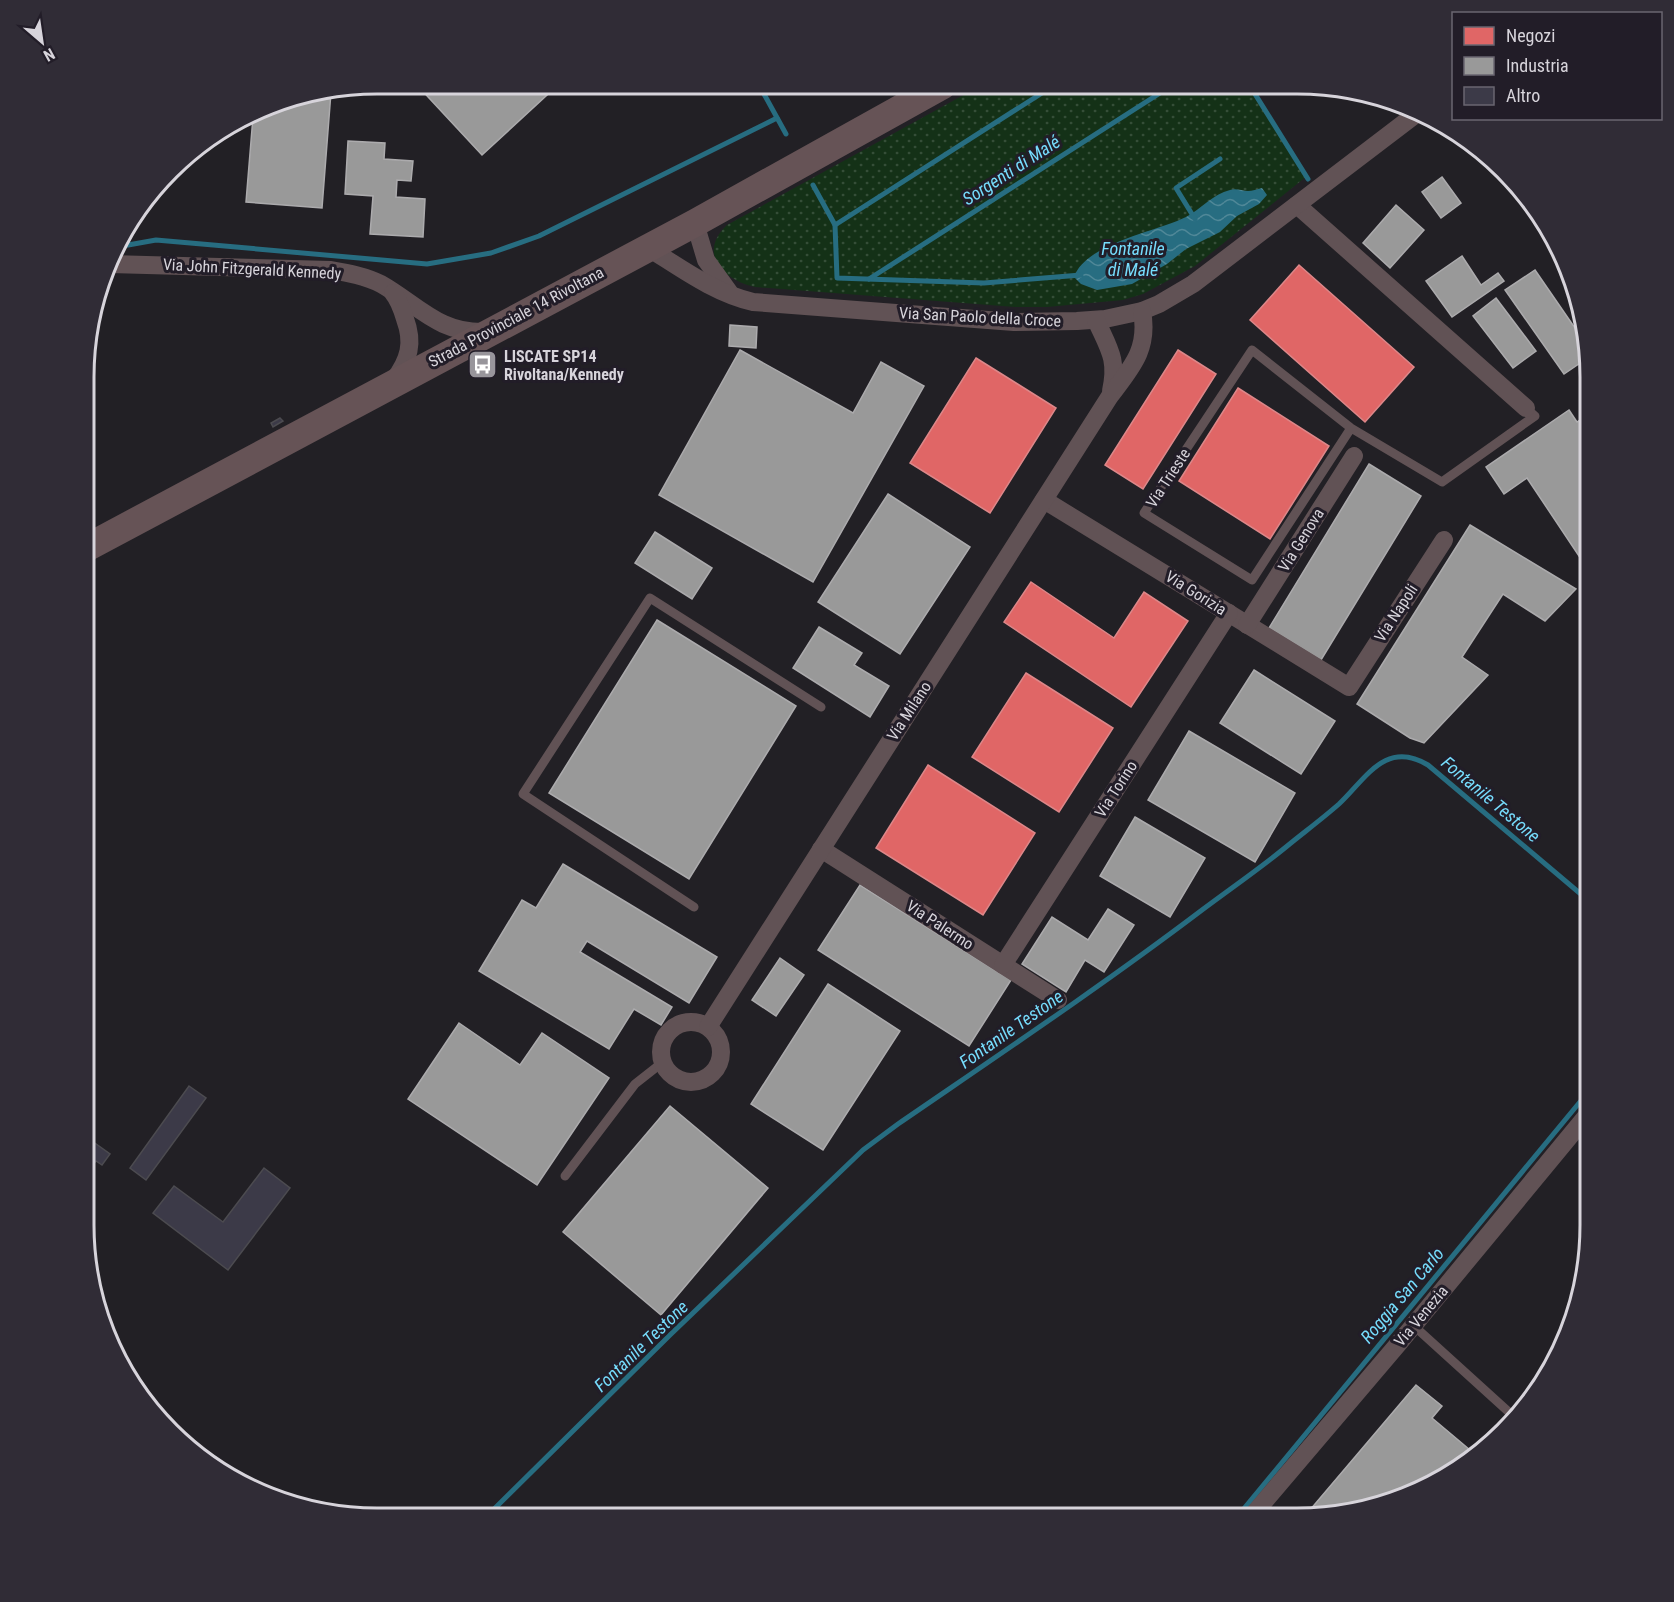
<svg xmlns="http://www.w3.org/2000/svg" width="1674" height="1602" font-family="'Roboto Condensed',sans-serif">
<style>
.grass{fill:url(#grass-dots)}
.water{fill:url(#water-waves)}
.shops{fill:#e06666;stroke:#dd8789;stroke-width:1.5}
.industry{fill:#999;stroke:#acabad;stroke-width:1.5}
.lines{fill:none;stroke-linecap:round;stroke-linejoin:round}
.stream{stroke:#276d81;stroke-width:5}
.building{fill:#3c3a48;stroke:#4c4b50;stroke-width:1.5}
.lane{stroke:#615255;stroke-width:9}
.street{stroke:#615255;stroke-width:18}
.primary{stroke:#665356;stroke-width:28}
.labels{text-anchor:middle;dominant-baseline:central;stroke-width:6;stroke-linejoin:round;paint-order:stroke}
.street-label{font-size:16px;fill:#d7d4db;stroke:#221d28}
.poi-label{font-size:16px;font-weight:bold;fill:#d7d4db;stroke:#221d28;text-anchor:start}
.water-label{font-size:18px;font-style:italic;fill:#76dcfc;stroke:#221d28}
.rim{fill:none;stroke:#d7d4db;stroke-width:3}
</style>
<defs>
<pattern id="grass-dots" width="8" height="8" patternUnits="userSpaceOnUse" patternTransform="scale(1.5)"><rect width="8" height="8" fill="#143117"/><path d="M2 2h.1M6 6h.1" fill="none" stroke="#354e38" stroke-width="1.8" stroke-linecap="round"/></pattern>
<pattern id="water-waves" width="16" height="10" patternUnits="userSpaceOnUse" patternTransform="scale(1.5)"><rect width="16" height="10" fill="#276d81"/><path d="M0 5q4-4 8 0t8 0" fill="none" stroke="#508898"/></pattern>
</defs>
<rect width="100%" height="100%" fill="#222025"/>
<!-- grass -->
<path class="grass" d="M980,86h271l56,90 -112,90 -52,28 -20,6 -76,7h-32l-260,-20c-32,-7 -58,-34 -28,-62z"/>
<!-- water -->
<path class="water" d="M1262,188l5,7 -8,9 -22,12 -17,16 -34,17 -19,15 -35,20 -35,6 -16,-6 -7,-7c12,-34 82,-45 112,-60 15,-8 27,-23 44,-27 6,-2 12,1 18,1 4,0 9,-2 14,-3z"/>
<!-- shops -->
<g class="shops">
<polygon points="1299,265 1414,367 1365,422 1250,320"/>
<polygon points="1178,350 1216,374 1143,489 1105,465"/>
<polygon points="976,358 1056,408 990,513 910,463"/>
<polygon points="1238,388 1329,446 1270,539 1179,481"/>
<polygon points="1031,582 1114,638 1144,592 1188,621 1131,707 1004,622"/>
<polygon points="1026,673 1113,728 1059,812 972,757"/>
<polygon points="928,765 1035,833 983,915 876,848"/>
</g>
<!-- industry -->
<g class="industry">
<polygon points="416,84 559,84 482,155"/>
<polygon points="331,92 322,208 246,202 253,117 283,100"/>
<polygon points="348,141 385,143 384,159 413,161 411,181 397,180 396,197 425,199 423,237 370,234 373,196 345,194"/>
<polygon points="1442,177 1461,203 1441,218 1422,192"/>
<polygon points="1396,205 1424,230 1390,268 1363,243"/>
<polygon points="1462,256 1481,285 1498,273 1504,281 1452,317 1426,281"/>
<polygon points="1535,270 1586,344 1589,357 1564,374 1505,290"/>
<polygon points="1496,298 1536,351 1513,368 1473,316"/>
<polygon points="730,325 757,327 756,348 729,346"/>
<polygon points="740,350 853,413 881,362 924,386 813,582 659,495"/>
<polygon points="1569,410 1577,422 1589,414 1589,571 1527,478 1504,494 1486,467"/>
<polygon points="1369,464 1421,496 1321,660 1269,628"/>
<polygon points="888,494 970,547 900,654 818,602"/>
<polygon points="1470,525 1576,589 1545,621 1503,594 1462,657 1488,675 1424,743 1410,738 1357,704"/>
<polygon points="655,532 712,568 692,599 635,563"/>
<polygon points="657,620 796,706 689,879 549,793"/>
<polygon points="819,627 862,653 854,665 889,686 870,717 793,668"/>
<polygon points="1254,670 1335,721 1301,774 1220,723"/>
<polygon points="1189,731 1295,793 1255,862 1148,800"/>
<polygon points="1135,817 1205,858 1170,917 1100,876"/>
<polygon points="563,864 717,957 689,1003 587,941 580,952 672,1007 661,1025 634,1009 609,1049 479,971 522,900 536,908"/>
<polygon points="860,885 1011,980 969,1046 818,950"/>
<polygon points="1108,909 1134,925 1104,972 1085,960 1066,992 1022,964 1052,917 1088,940"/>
<polygon points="780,958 804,975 776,1016 752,1000"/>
<polygon points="828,984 900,1031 823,1150 751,1104"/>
<polygon points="459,1023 520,1065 542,1033 609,1078 537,1185 408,1099"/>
<polygon points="670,1106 768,1188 661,1315 563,1232"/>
<polygon points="1416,1385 1442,1406 1432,1418 1476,1455 1488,1443 1476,1457 1391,1502 1316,1517 1304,1517"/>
</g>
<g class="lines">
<!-- stream -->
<g class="stream">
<polyline points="759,85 786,134"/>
<polyline points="1250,86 1308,179"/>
<polyline points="813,185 835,225 837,278 984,283 1081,275"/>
<polyline points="1195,219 1176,188 1220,159"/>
<polyline points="835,225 1053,86"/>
<polyline points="117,247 156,240 427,264 491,253 539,236 777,118"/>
<polyline points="869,279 1171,86"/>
<path d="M486,1517l184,-182 193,-185 35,-26c102,-70 205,-139 304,-214 28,-21 57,-41 84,-63 17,-14 36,-28 53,-43 26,-24 46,-65 89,-39l161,136"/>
<polyline points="1237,1517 1589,1091"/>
</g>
</g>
<!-- building -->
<g class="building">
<polygon points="491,361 493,365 483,370 481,366"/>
<polygon points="280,418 283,421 273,427 271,423"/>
<polygon points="189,1086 206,1098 146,1180 130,1168"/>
<polygon points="85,1136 110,1154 102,1165 96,1161 91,1167 85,1163"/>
<polygon points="264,1168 290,1188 228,1270 153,1213 174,1186 223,1222"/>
</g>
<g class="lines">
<!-- lane -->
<g class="lane">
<polyline points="1351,428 1252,580 1144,513 1252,350 1351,428 1442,482 1535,416 1526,408"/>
<polyline points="694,907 523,794 650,598 821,707"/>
<polyline points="565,1176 635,1084 663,1062"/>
<polyline points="1414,1326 1511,1414"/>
</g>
<!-- street -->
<g class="street">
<polyline points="1297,205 1526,408"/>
<polyline points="695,223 706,260 729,292"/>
<path d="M647,247c34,21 67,46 106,55l261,20 63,-1 28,-2 37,-8 17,-7 34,-20 223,-170"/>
<path d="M110,264l221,6c17,3 34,6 50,14 37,21 58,50 105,48"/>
<path d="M393,293c6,7 9,16 12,26 9,24 4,41 -11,61"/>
<path d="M1096,320c13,29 22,39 15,71"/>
<polyline points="1044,500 1349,687 1444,540"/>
<polyline points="1247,625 1354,456"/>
<polyline points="821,849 1058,1000"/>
<polyline points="1003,965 1229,613"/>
<circle cx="691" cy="1052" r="30"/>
<path d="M708,1027l402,-631c22,-29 39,-47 32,-85"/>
<polyline points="1251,1517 1399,1343 1589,1113"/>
</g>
<!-- primary -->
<polyline class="primary" points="88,547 695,223 943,85"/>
</g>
<!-- icons -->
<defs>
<symbol id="bus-square" viewBox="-11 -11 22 22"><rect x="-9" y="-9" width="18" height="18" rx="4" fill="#98959b" stroke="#221d28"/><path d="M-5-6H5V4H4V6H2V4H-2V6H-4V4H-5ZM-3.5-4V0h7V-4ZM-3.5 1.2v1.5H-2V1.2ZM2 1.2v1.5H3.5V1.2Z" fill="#fff"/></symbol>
</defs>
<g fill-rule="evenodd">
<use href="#bus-square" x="466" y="348" width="33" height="33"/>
</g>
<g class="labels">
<!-- street labels -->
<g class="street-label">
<text transform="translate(252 269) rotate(3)">Via John Fitzgerald Kennedy</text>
<text transform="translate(516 317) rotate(-28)">Strada Provinciale 14 Rivoltana</text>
<text transform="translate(980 317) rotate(3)">Via San Paolo della Croce</text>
<text transform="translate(1168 478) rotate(-57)">Via Trieste</text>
<text transform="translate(1301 540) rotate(-58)">Via Genova</text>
<text transform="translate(1196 593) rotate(32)">Via Gorizia</text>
<text transform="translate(1396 613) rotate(-57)">Via Napoli</text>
<text transform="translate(909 711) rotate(-57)">Via Milano</text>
<text transform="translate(1116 789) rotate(-57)">Via Torino</text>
<text transform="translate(940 925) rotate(33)">Via Palermo</text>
<text transform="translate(1421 1316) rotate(-50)">Via Venezia</text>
</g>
<!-- poi labels -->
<g class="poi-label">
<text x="504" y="356">LISCATE SP14<tspan x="504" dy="18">Rivoltana/Kennedy</tspan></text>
</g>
<!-- water labels -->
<g class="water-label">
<text transform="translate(1011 170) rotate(-33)">Sorgenti di Malé</text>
<text x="1133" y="248">Fontanile<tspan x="1133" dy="21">di Malé</tspan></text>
<text transform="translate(1491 799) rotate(40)">Fontanile Testone</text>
<text transform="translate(1011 1029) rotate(-35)">Fontanile Testone</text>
<text transform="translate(1402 1295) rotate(-50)">Roggia San Carlo</text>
<text transform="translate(641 1346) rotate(-44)">Fontanile Testone</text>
</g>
</g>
<!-- crop -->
<path d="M0 0H1674V1602H0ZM377 94H1297A283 283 0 0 1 1580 377V1225A283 283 0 0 1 1297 1508H377A283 283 0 0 1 94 1225V377A283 283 0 0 1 377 94Z" fill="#302c36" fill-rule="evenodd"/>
<path class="rim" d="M377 94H1297A283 283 0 0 1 1580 377V1225A283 283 0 0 1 1297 1508H377A283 283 0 0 1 94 1225V377A283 283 0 0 1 377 94Z"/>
<!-- legend -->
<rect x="1452" y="12" width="210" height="108" fill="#221d28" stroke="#6a6670" stroke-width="1.5"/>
<rect x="1464" y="27" width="30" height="18" fill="#e06666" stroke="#6a6670" stroke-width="1.5"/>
<text x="1506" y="42" font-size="18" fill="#d7d4db">Negozi</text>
<rect x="1464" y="57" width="30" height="18" fill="#999999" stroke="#6a6670" stroke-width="1.5"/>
<text x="1506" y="72" font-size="18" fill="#d7d4db">Industria</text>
<rect x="1464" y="87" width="30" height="18" fill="#3c3a48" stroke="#6a6670" stroke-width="1.5"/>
<text x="1506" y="102" font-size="18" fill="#d7d4db">Altro</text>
<!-- north arrow -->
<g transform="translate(42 42) rotate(151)" stroke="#221d28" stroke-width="4.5" paint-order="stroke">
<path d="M0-4.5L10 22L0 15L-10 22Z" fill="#d7d4db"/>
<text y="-9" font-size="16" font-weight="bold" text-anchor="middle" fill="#d7d4db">N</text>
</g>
</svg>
